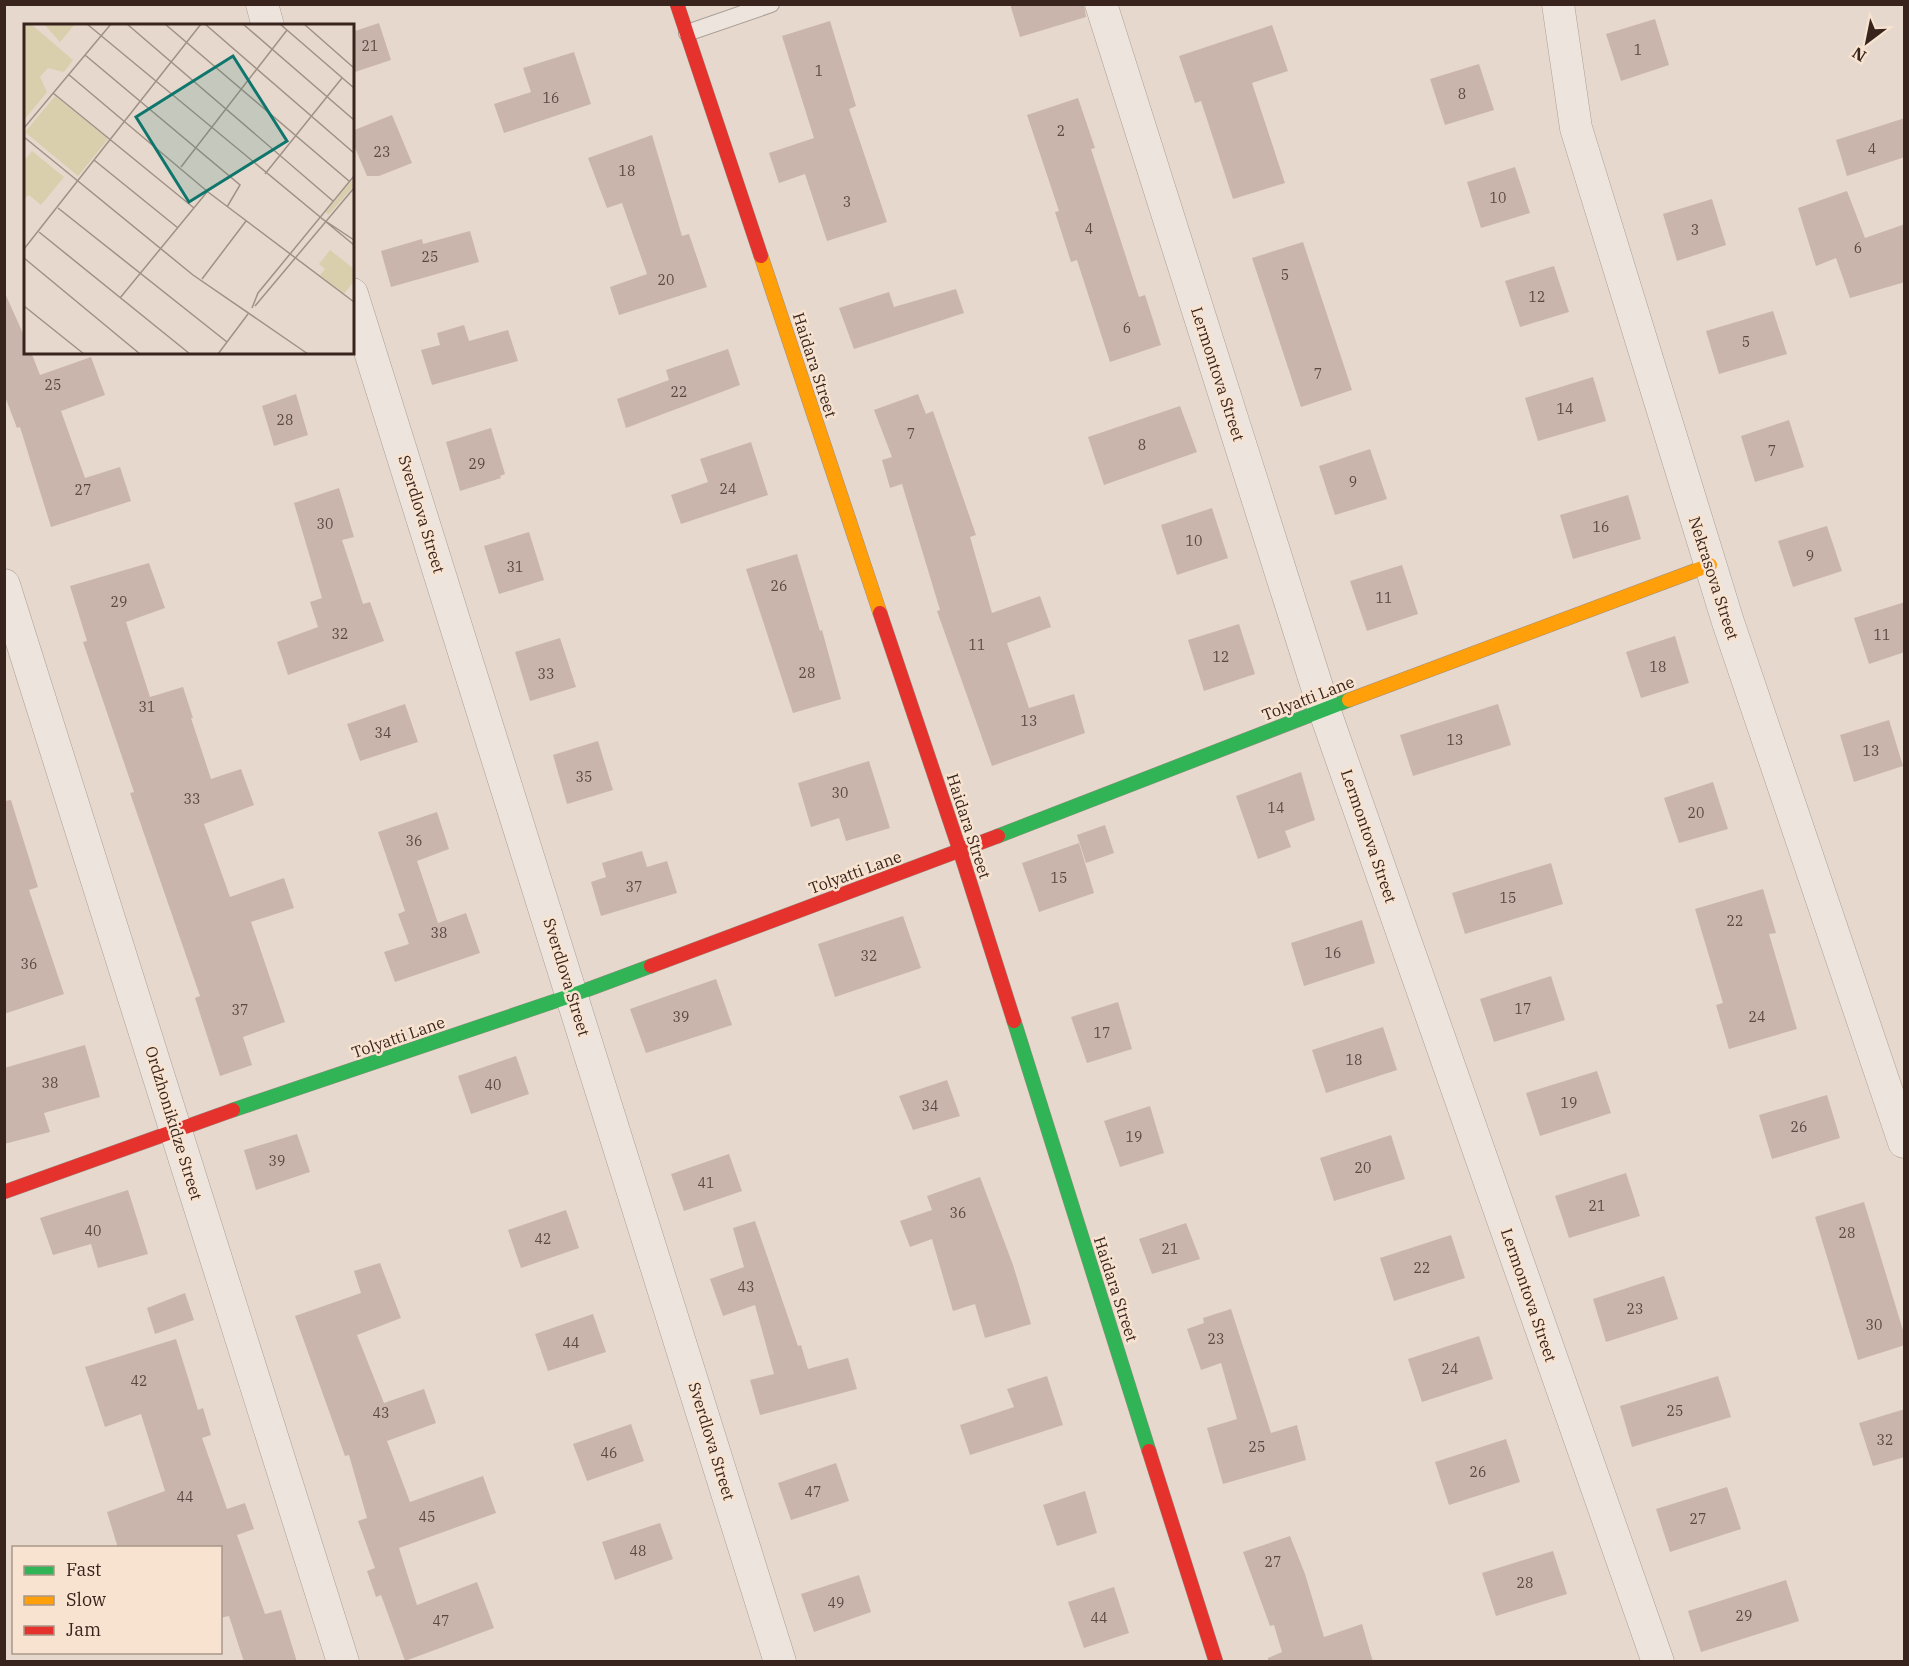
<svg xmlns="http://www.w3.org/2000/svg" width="1909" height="1666" font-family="'IBM Plex Serif',serif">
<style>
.building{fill:#c9b5ac}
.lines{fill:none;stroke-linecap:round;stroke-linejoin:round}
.lane-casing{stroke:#ab9e95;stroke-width:18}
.street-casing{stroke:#ab9e95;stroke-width:33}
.fast-casing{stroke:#9a8d85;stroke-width:15}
.slow-casing{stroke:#9a8d85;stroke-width:15}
.jam-casing{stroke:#9a8d85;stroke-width:15}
.lane{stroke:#ede5dd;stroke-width:16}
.street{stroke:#ede5dd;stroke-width:32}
.fast{stroke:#30b455;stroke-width:14}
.slow{stroke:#ff9f0a;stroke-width:14}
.jam{stroke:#e5322d;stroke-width:14}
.labels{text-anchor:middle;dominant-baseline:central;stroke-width:5;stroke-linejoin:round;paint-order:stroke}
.number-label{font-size:14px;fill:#5d4841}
.street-label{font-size:16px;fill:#39241d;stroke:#f7e3d0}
.inset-road{fill:none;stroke:#a19086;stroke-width:1.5}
.view{fill:#0f766e;fill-opacity:0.15;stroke:#0f766e;stroke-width:3}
.inset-edge{fill:none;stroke:#39241d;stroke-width:3}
</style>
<rect width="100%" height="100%" fill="#e6d8cc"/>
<!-- building -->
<g class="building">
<polygon points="1010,4 1084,4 1086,17 1020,37"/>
<polygon points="1655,19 1669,65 1621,81 1606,34"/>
<polygon points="830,21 856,106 849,109 887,222 827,241 805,174 779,183 769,153 814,138 782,36"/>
<polygon points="379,23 391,60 352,73 352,32"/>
<polygon points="1272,25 1288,71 1252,83 1285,183 1233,199 1201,101 1195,103 1179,56"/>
<polygon points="574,52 591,104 504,133 494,104 531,92 523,68"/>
<polygon points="1479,64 1494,110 1445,125 1430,79"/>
<polygon points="1078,98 1095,148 1091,149 1139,297 1145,295 1161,345 1110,362 1077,260 1071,262 1055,212 1059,211 1027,115"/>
<polygon points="392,115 412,163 379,176 367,176 352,141 352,131"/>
<polygon points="1905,118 1905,157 1847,176 1836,140"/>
<polygon points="652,135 682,236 689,234 707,287 619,315 610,287 647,274 622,203 607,208 588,158"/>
<polygon points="1515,167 1530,213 1481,228 1467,182"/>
<polygon points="1847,191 1865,238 1905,224 1905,282 1850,298 1836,258 1816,266 1798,208"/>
<polygon points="1712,199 1726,245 1677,261 1663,214"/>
<polygon points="470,231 479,262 391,287 381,251 422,239 423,244"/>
<polygon points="1303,242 1352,390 1301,407 1252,258"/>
<polygon points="1554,266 1569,312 1520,327 1505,281"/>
<polygon points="956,289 964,313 854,349 839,308 889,292 894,307"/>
<polygon points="4,291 26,340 26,352 31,352 40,375 91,357 105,395 61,411 85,478 120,467 131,501 51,527 20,427 17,428 4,394"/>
<polygon points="1773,311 1787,354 1719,374 1706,331"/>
<polygon points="464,325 469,341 508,330 518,361 432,385 421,350 440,345 437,333"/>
<polygon points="728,349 740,385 626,428 617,399 669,380 666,370"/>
<polygon points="1593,377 1606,421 1538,441 1525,398"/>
<polygon points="296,394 308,435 274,446 262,406"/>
<polygon points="918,394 926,414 933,411 976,535 970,537 992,613 1040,596 1051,627 1007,643 1029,708 1074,694 1085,733 992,766 937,611 940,610 902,484 890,488 882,460 892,457 874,410"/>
<polygon points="1180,406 1197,452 1104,485 1088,437"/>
<polygon points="1789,420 1804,467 1755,482 1741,436"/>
<polygon points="491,428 505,474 500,476 501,478 460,491 446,442"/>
<polygon points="751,442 768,495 681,524 671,495 708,482 700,459"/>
<polygon points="1370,449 1387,499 1335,515 1319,466"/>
<polygon points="339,488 354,537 342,540 363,604 370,602 384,641 288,675 277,642 318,627 310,602 322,598 294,503"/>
<polygon points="1628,495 1641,539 1573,559 1560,515"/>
<polygon points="1212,508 1228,558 1177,575 1161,525"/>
<polygon points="1827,526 1842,571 1793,587 1778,541"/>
<polygon points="529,532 544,580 499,594 484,546"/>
<polygon points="797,554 820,631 822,630 841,699 793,713 746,569"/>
<polygon points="149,563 165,608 126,622 150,697 183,687 193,718 191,718 211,779 241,769 254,805 204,824 230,897 284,878 294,908 251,922 285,1022 243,1037 252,1065 220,1076 195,998 200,996 130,793 134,792 83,642 87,641 70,586"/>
<polygon points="1402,565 1418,614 1367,631 1350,581"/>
<polygon points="1905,602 1905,652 1869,664 1854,618"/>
<polygon points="1239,624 1255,674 1204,691 1188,640"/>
<polygon points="1675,636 1689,683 1641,698 1626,652"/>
<polygon points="560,638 576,687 530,701 515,652"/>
<polygon points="405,704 418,742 360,761 347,724"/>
<polygon points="1498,704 1511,745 1413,776 1400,735"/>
<polygon points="1889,720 1903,766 1854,782 1840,735"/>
<polygon points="598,741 613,790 567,804 553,755"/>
<polygon points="869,761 890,828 846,841 839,818 811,827 798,783"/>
<polygon points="1301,772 1315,820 1285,831 1291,847 1258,859 1236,796"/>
<polygon points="1713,782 1728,829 1679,843 1664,798"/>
<polygon points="11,800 38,887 29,890 64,994 4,1014 4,801"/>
<polygon points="437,812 449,849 417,861 438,923 466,913 480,953 395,982 384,952 409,944 398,914 405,911 378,832"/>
<polygon points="1105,825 1114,853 1086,863 1077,835"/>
<polygon points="1079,843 1094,893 1039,912 1022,863"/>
<polygon points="642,851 647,867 667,861 677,893 601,916 591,882 606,877 602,863"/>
<polygon points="1551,863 1563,904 1465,934 1452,893"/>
<polygon points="1763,889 1776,933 1769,934 1797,1029 1729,1049 1716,1005 1723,1003 1695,909"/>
<polygon points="903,916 921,968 835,997 818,944"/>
<polygon points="1362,920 1375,963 1304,986 1291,943"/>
<polygon points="1551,976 1565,1020 1494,1042 1480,999"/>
<polygon points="716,979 732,1025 646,1053 630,1009"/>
<polygon points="1118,1002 1132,1049 1087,1063 1071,1017"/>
<polygon points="1383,1027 1397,1070 1326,1093 1312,1050"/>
<polygon points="85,1045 100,1097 44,1113 50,1132 4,1144 4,1068"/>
<polygon points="516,1056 529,1094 471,1114 458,1076"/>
<polygon points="1597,1071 1611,1113 1540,1136 1526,1093"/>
<polygon points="947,1080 960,1116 913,1130 899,1096"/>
<polygon points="1827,1095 1840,1138 1772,1159 1759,1115"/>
<polygon points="1150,1106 1164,1153 1120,1167 1104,1121"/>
<polygon points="297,1134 310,1172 256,1190 244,1150"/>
<polygon points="1391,1135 1405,1179 1334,1201 1320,1158"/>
<polygon points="729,1154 742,1191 684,1211 671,1174"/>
<polygon points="1626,1173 1640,1216 1569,1238 1555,1196"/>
<polygon points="980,1177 1013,1265 1031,1324 985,1338 975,1304 953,1311 932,1239 910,1247 900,1221 932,1210 927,1196"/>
<polygon points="128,1190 148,1254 98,1268 91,1244 53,1255 40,1218"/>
<polygon points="1864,1202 1905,1337 1905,1345 1858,1360 1815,1217"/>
<polygon points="566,1210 579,1248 521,1268 508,1230"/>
<polygon points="755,1221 798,1346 801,1345 808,1369 848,1358 857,1389 760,1415 750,1380 774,1374 755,1305 723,1316 710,1279 744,1267 733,1228"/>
<polygon points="1186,1223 1200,1259 1152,1274 1139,1239"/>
<polygon points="1451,1235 1465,1278 1394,1301 1380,1258"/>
<polygon points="380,1263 401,1318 357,1335 384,1403 424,1389 436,1423 387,1441 410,1502 483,1476 496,1513 399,1548 417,1605 477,1582 494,1628 405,1661 381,1595 376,1597 367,1571 375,1568 358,1521 367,1518 349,1455 345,1456 295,1316 361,1293 354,1271"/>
<polygon points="1664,1276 1678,1319 1606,1342 1593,1299"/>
<polygon points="185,1293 194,1320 155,1334 147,1308"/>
<polygon points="1231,1309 1271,1433 1297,1425 1306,1460 1223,1484 1207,1428 1237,1419 1221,1363 1201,1370 1187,1329 1204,1323 1203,1318"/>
<polygon points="593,1314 606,1352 548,1371 535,1334"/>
<polygon points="1479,1336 1493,1379 1422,1402 1408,1359"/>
<polygon points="176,1339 198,1410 203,1408 211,1435 202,1438 227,1509 245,1503 254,1529 237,1535 265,1614 281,1610 297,1662 244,1662 229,1616 220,1618 220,1548 118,1548 107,1512 165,1491 141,1414 105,1427 85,1367"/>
<polygon points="1047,1376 1063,1425 970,1455 960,1425 1014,1407 1007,1389"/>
<polygon points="1718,1376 1731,1417 1632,1447 1620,1406"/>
<polygon points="1905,1409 1905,1457 1873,1466 1859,1423"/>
<polygon points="631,1424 644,1461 587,1481 573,1444"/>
<polygon points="1506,1439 1520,1482 1449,1505 1435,1462"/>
<polygon points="836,1463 849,1501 791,1520 778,1483"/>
<polygon points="1727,1487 1741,1529 1670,1552 1656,1509"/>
<polygon points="1085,1491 1097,1533 1057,1546 1043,1505"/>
<polygon points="660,1523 673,1559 615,1580 602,1542"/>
<polygon points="1290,1536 1305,1574 1324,1637 1362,1624 1373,1662 1268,1662 1268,1658 1282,1652 1274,1625 1270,1626 1243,1552"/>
<polygon points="1553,1551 1567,1594 1496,1616 1482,1573"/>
<polygon points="859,1575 871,1612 814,1632 801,1594"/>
<polygon points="1786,1580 1799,1621 1701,1652 1688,1611"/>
<polygon points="1114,1587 1129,1633 1084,1648 1068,1602"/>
</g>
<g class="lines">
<defs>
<polyline id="lane" points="687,33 771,4"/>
<g id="street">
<polyline points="262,4 268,26"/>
<polyline points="1101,4 1324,709 1658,1662"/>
<polyline points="1558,4 1576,128 1728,622 1904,1142"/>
<polyline points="352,294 780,1662"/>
<polyline points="4,585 343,1662"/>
</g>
<g id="fast">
<polyline points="998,836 1349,700"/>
<polyline points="1014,1021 1149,1451"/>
<polyline points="233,1110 573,995 651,966"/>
</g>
<g id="slow">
<polyline points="761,256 880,613"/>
<polyline points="1349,700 1710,565"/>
</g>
<g id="jam">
<polyline points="677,4 761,256"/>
<polyline points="880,613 960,851 1014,1021"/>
<polyline points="651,966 998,836"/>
<polyline points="4,1192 233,1110"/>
<polyline points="1149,1451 1216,1662"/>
</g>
</defs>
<!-- lane casing -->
<use href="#lane" class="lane-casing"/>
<!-- street casing -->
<use href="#street" class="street-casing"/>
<!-- fast casing -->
<use href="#fast" class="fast-casing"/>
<!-- slow casing -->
<use href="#slow" class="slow-casing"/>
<!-- jam casing -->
<use href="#jam" class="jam-casing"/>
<!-- lane -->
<use href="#lane" class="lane"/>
<!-- street -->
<use href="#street" class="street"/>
<!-- fast -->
<use href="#fast" class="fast"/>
<!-- slow -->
<use href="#slow" class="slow"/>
<!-- jam -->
<use href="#jam" class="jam"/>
</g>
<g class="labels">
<!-- number labels -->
<g class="number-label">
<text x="370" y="46">21</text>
<text x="1638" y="50">1</text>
<text x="819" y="71">1</text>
<text x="1462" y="94">8</text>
<text x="551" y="98">16</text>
<text x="1061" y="131">2</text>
<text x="1872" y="149">4</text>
<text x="382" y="152">23</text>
<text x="627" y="171">18</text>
<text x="1498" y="198">10</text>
<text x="847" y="202">3</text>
<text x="1089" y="229">4</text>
<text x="1695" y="230">3</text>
<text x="1858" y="248">6</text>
<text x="430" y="257">25</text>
<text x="1285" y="275">5</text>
<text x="666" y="280">20</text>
<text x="1537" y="297">12</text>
<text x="1127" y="328">6</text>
<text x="1746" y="342">5</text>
<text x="1318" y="374">7</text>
<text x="53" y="385">25</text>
<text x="679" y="392">22</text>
<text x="1565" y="409">14</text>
<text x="285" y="420">28</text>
<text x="911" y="434">7</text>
<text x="1142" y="445">8</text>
<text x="1772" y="451">7</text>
<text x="477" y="464">29</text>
<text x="1353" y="482">9</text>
<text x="728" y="489">24</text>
<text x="83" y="490">27</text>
<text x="325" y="524">30</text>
<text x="1601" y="527">16</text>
<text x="1194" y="541">10</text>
<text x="1810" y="556">9</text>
<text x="515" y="567">31</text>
<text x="779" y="586">26</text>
<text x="1384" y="598">11</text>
<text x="119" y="602">29</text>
<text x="340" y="634">32</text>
<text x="1882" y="635">11</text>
<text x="977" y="645">11</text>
<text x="1221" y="657">12</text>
<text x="1658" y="667">18</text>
<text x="807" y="673">28</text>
<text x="546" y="674">33</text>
<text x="147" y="707">31</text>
<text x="1029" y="721">13</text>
<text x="383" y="733">34</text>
<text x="1455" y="740">13</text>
<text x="1871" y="751">13</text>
<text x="584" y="777">35</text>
<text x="840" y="793">30</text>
<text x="192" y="799">33</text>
<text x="1276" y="808">14</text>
<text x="1696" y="813">20</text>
<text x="414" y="841">36</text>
<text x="1059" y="878">15</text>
<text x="634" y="887">37</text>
<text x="1508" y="898">15</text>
<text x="1735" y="921">22</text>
<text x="439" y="933">38</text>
<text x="1333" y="953">16</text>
<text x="869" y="956">32</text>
<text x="29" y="964">36</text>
<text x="1523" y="1009">17</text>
<text x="240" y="1010">37</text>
<text x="681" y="1017">39</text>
<text x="1757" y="1017">24</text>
<text x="1102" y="1033">17</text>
<text x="1354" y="1060">18</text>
<text x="50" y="1083">38</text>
<text x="493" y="1085">40</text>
<text x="1569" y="1103">19</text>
<text x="930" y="1106">34</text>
<text x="1799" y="1127">26</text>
<text x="1134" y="1137">19</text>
<text x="277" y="1161">39</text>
<text x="1363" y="1168">20</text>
<text x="706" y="1183">41</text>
<text x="1597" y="1206">21</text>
<text x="958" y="1213">36</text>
<text x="93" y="1231">40</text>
<text x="1847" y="1233">28</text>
<text x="543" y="1239">42</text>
<text x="1170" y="1249">21</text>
<text x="1422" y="1268">22</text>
<text x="746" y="1287">43</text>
<text x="1635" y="1309">23</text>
<text x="1874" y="1325">30</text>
<text x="1216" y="1339">23</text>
<text x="571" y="1343">44</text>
<text x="1450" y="1369">24</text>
<text x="139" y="1381">42</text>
<text x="1675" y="1411">25</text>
<text x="381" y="1413">43</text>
<text x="1885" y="1440">32</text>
<text x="1257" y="1447">25</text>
<text x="609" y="1453">46</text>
<text x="1478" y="1472">26</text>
<text x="813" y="1492">47</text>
<text x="185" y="1497">44</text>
<text x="427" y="1517">45</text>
<text x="1698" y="1519">27</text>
<text x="638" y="1551">48</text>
<text x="1273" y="1562">27</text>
<text x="1525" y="1583">28</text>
<text x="836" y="1603">49</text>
<text x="1744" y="1616">29</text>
<text x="1099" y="1618">44</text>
<text x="441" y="1621">47</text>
</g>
<!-- street labels -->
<g class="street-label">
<text transform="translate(815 365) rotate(72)">Haidara Street</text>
<text transform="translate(1218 374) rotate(72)">Lermontova Street</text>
<text transform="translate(422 514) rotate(73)">Sverdlova Street</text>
<text transform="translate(1714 578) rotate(72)">Nekrasova Street</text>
<text transform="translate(1308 698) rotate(-21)">Tolyatti Lane</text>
<text transform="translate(969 826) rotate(72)">Haidara Street</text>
<text transform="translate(1369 836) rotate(71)">Lermontova Street</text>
<text transform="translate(855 872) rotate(-20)">Tolyatti Lane</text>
<text transform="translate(567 977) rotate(73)">Sverdlova Street</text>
<text transform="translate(398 1037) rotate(-19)">Tolyatti Lane</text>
<text transform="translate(174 1123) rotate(73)">Ordzhonikidze Street</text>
<text transform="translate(1116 1289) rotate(72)">Haidara Street</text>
<text transform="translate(1529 1295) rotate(71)">Lermontova Street</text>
<text transform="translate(712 1441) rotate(73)">Sverdlova Street</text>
</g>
</g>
<!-- overview -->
<g transform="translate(24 24)">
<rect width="330" height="330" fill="#e6d8cc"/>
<path d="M0,0h7l42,36 -9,12 -16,-4 -8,9 7,15 -23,28zM20,0h31l-15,18zM31,72l53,43 -30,37 -53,-44zM8,127l32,26 -23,28 -12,-10 -5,4v-38zM330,154v8l-26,29 -2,-3zM306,226l24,19v12l-10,13 -24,-19 5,-6 -6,-5z" fill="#d9cfad"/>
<path class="inset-road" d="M63,0l267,221M103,0l206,177M141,0l184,157M181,0l149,129M219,0l111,96M256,0l74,64M280,0l50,44M61,31l155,130 -13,22M44,50l140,118 146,110M29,69l141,115M0,104l87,-104M0,113l169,138 115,79M70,136l84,68M157,143l106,-137M241,150l77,-96M34,184l169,134M297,194l33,22M15,208l151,122M0,225l177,-225M0,234l116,96M178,255l44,-58M96,274l87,-106M0,282l60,48M231,282l99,-118M228,284l6,-15 96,-117M194,330l30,-40"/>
<path class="view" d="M209,32l54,85 -98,61 -53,-85z"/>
<rect width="330" height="330" class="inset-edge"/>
</g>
<!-- border -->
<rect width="1909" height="1666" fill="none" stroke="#39241d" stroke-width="12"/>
<!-- legend -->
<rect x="12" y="1546" width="210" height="108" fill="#f7e3d0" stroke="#ab9788" stroke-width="1.5"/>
<rect x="24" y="1566" width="30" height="9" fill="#30b455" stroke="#ab9788" stroke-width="1.5"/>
<text x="66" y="1576" font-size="18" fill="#39241d">Fast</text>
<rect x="24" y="1596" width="30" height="9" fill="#ff9f0a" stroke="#ab9788" stroke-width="1.5"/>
<text x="66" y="1606" font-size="18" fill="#39241d">Slow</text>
<rect x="24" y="1626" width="30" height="9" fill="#e5322d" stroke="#ab9788" stroke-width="1.5"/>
<text x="66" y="1636" font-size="18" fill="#39241d">Jam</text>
<!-- north arrow -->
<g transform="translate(1867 42) rotate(212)" stroke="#f7e3d0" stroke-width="4.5" paint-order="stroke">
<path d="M0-4.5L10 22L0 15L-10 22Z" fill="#39241d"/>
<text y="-9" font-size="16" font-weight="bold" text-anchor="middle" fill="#39241d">N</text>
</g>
</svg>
